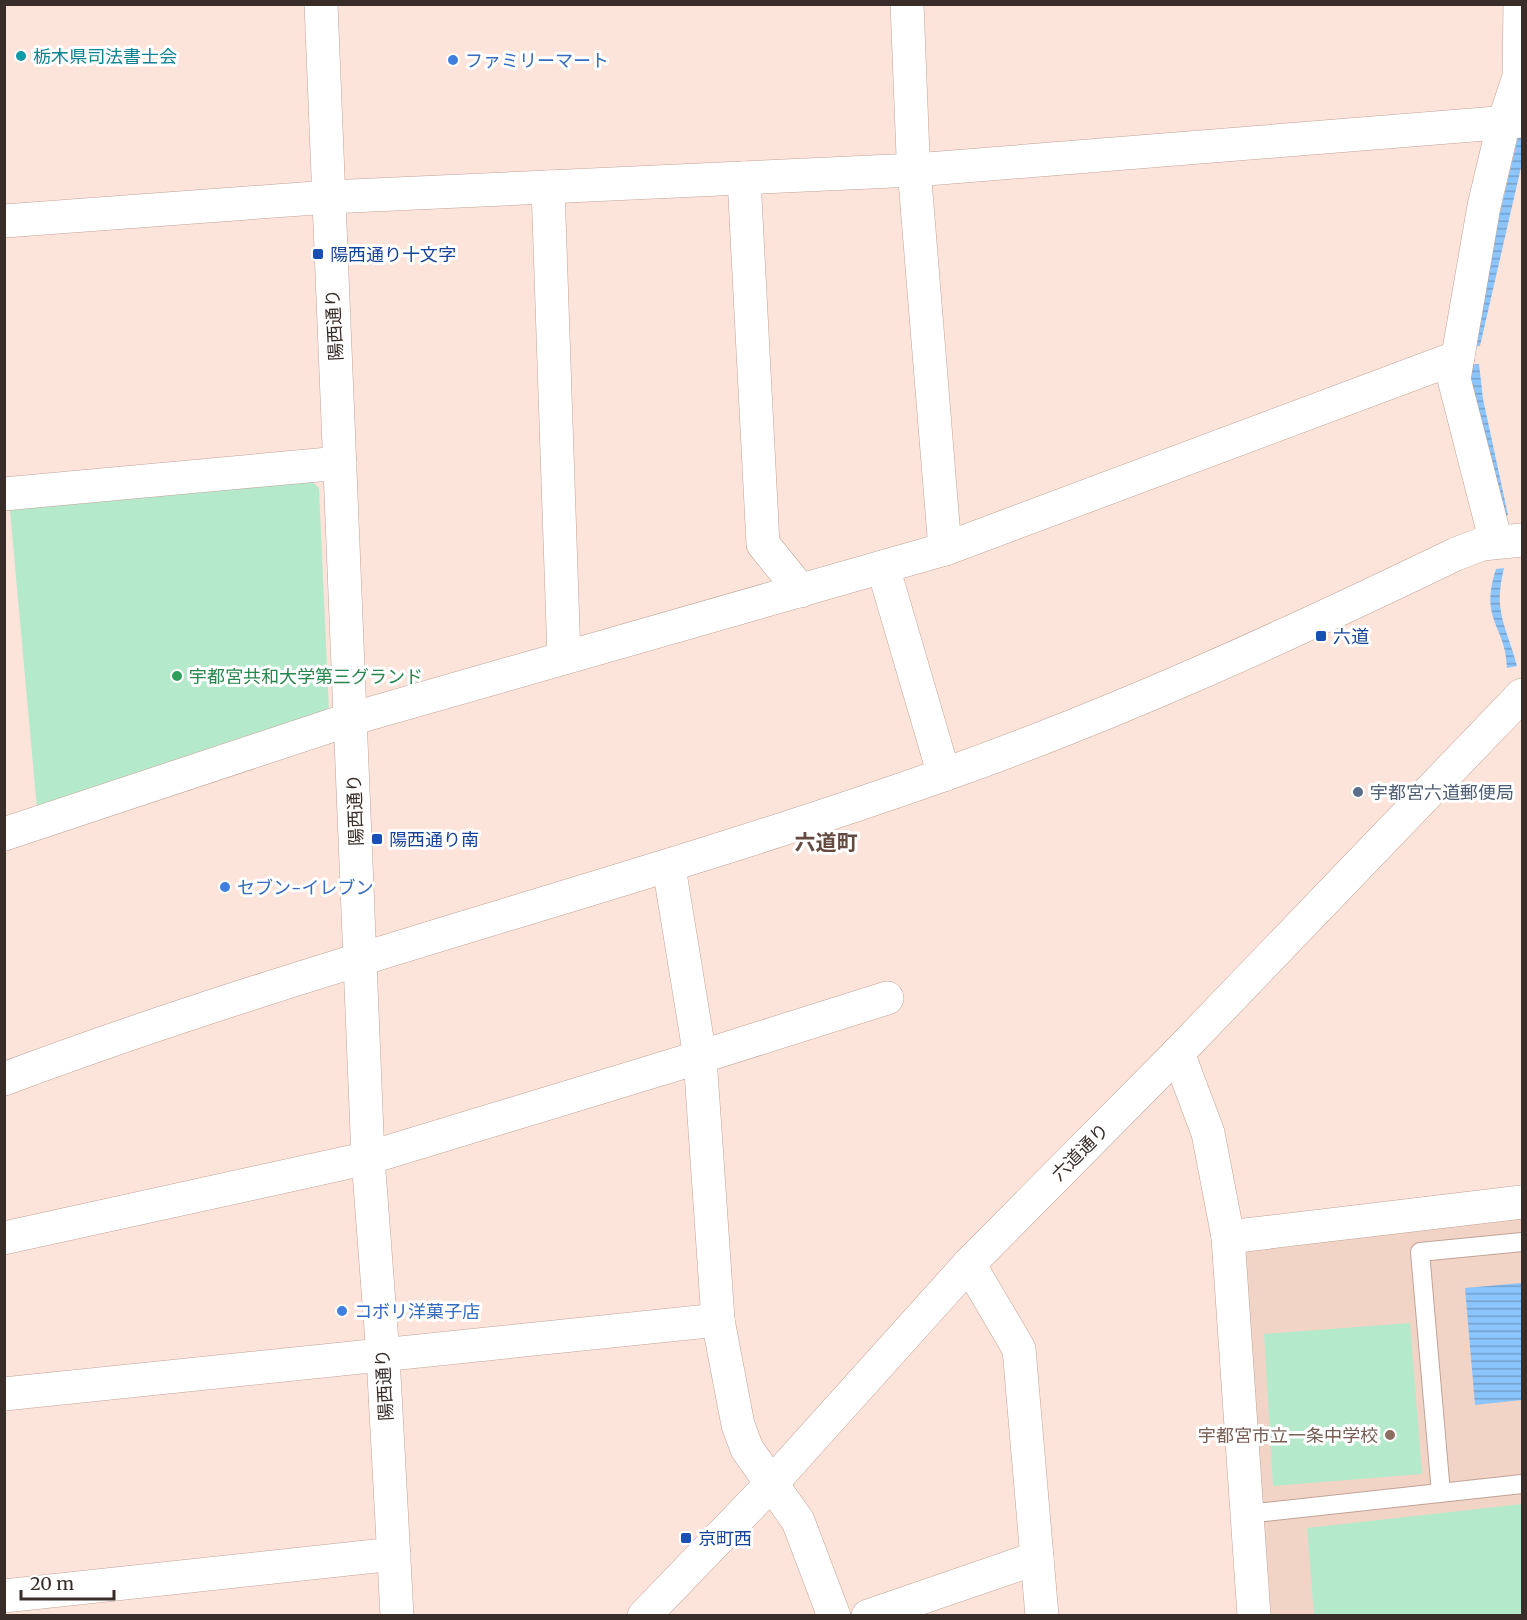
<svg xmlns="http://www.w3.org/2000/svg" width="1527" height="1620" font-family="Merriweather,'Noto Sans JP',serif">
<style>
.built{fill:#f2d4c7}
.park{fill:#b5e9cc}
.water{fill:url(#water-rules)}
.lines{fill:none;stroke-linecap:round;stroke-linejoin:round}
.service-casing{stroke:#c0a397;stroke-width:20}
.minor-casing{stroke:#c0a397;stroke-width:34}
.tertiary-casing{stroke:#c0a397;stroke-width:34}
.service{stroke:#fff;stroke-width:18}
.minor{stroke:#fff;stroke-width:33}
.tertiary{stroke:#fff;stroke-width:33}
.culture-dot{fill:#0f9aa8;stroke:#fff;stroke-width:2}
.shop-dot{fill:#3f7fe0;stroke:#fff;stroke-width:2}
.transit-dot{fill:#1a4fb4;stroke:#fff;stroke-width:2}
.leisure-dot{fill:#2e9e5b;stroke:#fff;stroke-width:2}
.service-dot{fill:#5c6f8a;stroke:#fff;stroke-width:2}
.education-dot{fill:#8d6e63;stroke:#fff;stroke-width:2}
.labels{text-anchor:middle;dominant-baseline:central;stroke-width:6;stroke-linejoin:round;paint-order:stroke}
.culture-label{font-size:18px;fill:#0d838f;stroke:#fff;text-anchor:start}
.shop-label{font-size:18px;fill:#366cbe;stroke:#fff;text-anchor:start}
.transit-label{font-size:18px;fill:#164399;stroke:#fff;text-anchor:start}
.street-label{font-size:18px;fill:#382d28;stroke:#fff}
.leisure-label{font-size:18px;fill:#27864d;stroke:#fff;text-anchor:start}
.service-label{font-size:18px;fill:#4e5e75;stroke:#fff;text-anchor:start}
.education-label{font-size:18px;fill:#785e54;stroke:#fff;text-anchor:end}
.quarter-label{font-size:21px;font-weight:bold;fill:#644b41;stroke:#fff}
</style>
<defs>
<pattern id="water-rules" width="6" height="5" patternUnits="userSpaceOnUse" patternTransform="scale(1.5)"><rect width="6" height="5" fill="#8cc5fc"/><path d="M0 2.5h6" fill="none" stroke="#73a0cc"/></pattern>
</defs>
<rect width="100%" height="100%" fill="#fde4da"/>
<!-- built -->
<polygon class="built" points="1522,1211 1522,1615 1271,1615 1245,1254 1255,1243"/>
<!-- park -->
<g class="park">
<polygon points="310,480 319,488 329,711 37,809 9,500"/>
<polygon points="1410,1323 1422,1474 1273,1486 1264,1334"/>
<polygon points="1522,1504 1522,1615 1314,1615 1307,1528"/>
</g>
<!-- water -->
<g class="water">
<polygon points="1522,120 1522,163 1480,346 1468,347"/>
<polygon points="1479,364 1483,399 1508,515 1498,518 1471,393 1469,365"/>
<path d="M1504,568c-11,45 2,56 13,98l-10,2c-1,-43 -28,-47 -11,-99z"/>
<polygon points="1522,1283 1522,1400 1475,1405 1465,1288"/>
</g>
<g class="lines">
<defs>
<g id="service">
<polyline points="1441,1493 1420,1252 1522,1242"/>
<polyline points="1247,1514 1522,1484"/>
</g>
<g id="minor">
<polyline points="907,4 913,156 945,549"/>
<polyline points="744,178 763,544 801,591"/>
<polyline points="548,187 564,658"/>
<polyline points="4,221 329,197 915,170 1522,121"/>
<polyline points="4,494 340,463"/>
<polyline points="1496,542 1454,379 1484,206 1504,122 1519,77 1520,4"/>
<polyline points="883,567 944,775"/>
<polyline points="4,834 351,719 945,549 1458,357"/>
<polyline points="669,867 700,1057 887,998"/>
<polyline points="1178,1053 1208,1133 1228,1237 1254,1616"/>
<polyline points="1228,1237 1522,1202"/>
<polyline points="4,1238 368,1158 700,1057 718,1320 738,1425 747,1449 798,1521 834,1616"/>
<polyline points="969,1264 1019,1349 1042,1616"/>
<polyline points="4,1394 718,1320"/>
<polyline points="4,1596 394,1554"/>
<polyline points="868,1616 1037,1558"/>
</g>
<g id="tertiary">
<polyline points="321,4 368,1158 383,1356 397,1616"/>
<path d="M4,1079c309,-116 629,-194 939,-304 176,-62 345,-140 513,-221l26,-10 40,-4"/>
<polyline points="644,1616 773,1482 969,1264 1178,1053 1522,695"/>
</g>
</defs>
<!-- service casing -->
<use href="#service" class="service-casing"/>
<!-- minor casing -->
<use href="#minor" class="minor-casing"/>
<!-- tertiary casing -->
<use href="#tertiary" class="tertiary-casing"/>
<!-- service -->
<use href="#service" class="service"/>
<!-- minor -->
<use href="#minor" class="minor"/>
<!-- tertiary -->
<use href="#tertiary" class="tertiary"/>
</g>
<!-- markers -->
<circle class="culture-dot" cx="21" cy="56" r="6"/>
<g class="shop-dot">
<circle cx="453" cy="60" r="6"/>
<circle cx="225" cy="887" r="6"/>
<circle cx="342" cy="1311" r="6"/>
</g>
<g class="transit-dot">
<rect x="312" y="248" width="12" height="12" rx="3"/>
<rect x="1315" y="630" width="12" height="12" rx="3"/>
<rect x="371" y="833" width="12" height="12" rx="3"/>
<rect x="680" y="1532" width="12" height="12" rx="3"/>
</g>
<circle class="leisure-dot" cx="177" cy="676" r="6"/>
<circle class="service-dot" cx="1358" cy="792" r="6"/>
<circle class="education-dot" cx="1390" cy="1435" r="6"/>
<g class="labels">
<!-- culture labels -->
<g class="culture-label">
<text x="33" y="56">栃木県司法書士会</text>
</g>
<!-- shop labels -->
<g class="shop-label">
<text x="465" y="60">ファミリーマート</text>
<text x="237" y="887">セブン-イレブン</text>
<text x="354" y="1311">コボリ洋菓子店</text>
</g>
<!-- transit labels -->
<g class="transit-label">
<text x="330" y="254">陽西通り十文字</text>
<text x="1333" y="636">六道</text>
<text x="389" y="839">陽西通り南</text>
<text x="698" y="1538">京町西</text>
</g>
<!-- street labels -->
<g class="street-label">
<text transform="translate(334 325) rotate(-93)">陽西通り</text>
<text transform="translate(355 810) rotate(-92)">陽西通り</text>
<text transform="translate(1080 1152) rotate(-45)">六道通り</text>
<text transform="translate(384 1385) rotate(-93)">陽西通り</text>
</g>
<!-- leisure labels -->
<g class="leisure-label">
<text x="189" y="676">宇都宮共和大学第三グランド</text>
</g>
<!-- service labels -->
<g class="service-label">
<text x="1370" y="792">宇都宮六道郵便局</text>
</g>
<!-- education labels -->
<g class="education-label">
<text x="1378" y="1435">宇都宮市立一条中学校</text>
</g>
<!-- quarter labels -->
<g class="quarter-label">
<text x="826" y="842">六道町</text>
</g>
</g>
<!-- border -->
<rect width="1527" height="1620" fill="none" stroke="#382d28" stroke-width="12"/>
<!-- scale -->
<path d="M21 1590v9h93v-9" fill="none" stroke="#382d28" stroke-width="3"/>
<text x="30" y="1590" font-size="18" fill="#382d28" stroke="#ffffff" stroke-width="4.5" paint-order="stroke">20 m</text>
</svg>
